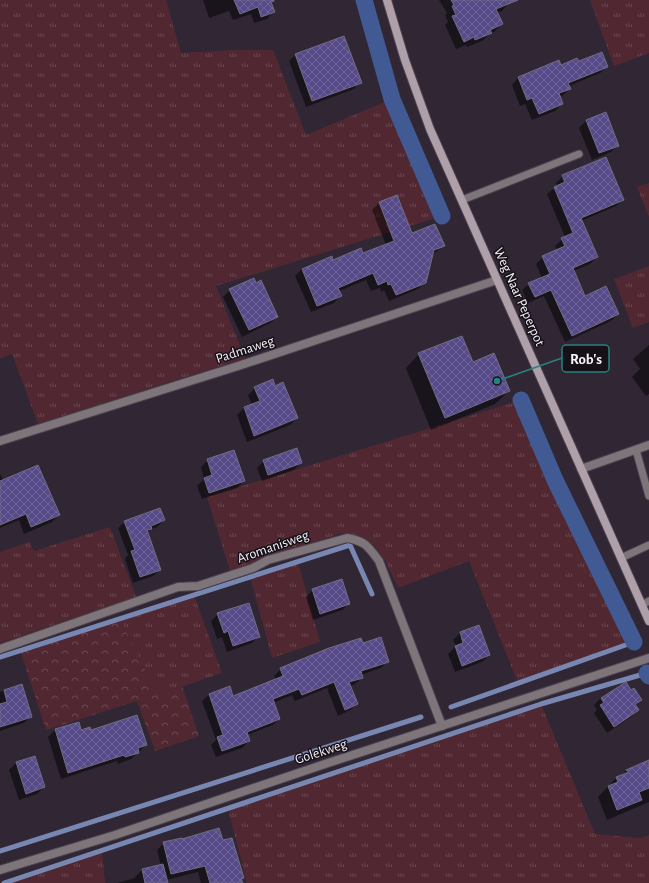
<svg xmlns="http://www.w3.org/2000/svg" width="649" height="883" font-family="'Alegreya Sans',sans-serif">
<style>
.grass{fill:url(#grass-tufts)}
.forest{fill:url(#forest-crowns)}
.shadow{fill:#0007;fill-rule:evenodd}
.lines{fill:none;stroke-linecap:round;stroke-linejoin:round}
.stream{stroke:#7887b2;stroke-width:5}
.canal{stroke:#415a93;stroke-width:17}
.building{fill:url(#building-cross-hatch);stroke:#706d81}
.lane-casing{stroke:#4c4250;stroke-width:9}
.street-casing{stroke:#4c4250;stroke-width:10}
.secondary-casing{stroke:#4c4250;stroke-width:10}
.lane{stroke:#7e757a;stroke-width:7}
.street{stroke:#7e757a;stroke-width:8}
.secondary{stroke:#ae9fa8;stroke-width:8}
.labels{text-anchor:middle;dominant-baseline:central;stroke-width:3;stroke-linejoin:round;paint-order:stroke}
.street-label{font-size:14px;fill:#f8f1fa;stroke:#151117}
.leader{fill:none;stroke:#26827c;stroke-width:1.5}
.callout-dot{fill:#26827c;stroke:#151117;stroke-width:1.5}
.callout{fill:#151117;stroke:#26827c;stroke-width:1.5}
.callout-label{font-size:15px;text-anchor:middle;font-weight:bold;fill:#f8f1fa}
</style>
<defs>
<pattern id="grass-tufts" width="24" height="20" patternUnits="userSpaceOnUse"><rect width="24" height="20" fill="#512831"/><path d="M3 7l-1-3M5 7V3M7 7l1-3M15 17l-1-3M17 17v-4M19 17l1-3" fill="none" stroke="#6b4850"/></pattern>
<pattern id="forest-crowns" width="20" height="18" patternUnits="userSpaceOnUse"><rect width="20" height="18" fill="#512831"/><path d="M2 6a3 3 0 1 1 6 0M12 15a3 3 0 1 1 6 0" fill="none" stroke="#6b4850"/></pattern>
<pattern id="building-cross-hatch" width="8" height="8" patternUnits="userSpaceOnUse"><rect width="8" height="8" fill="#564b88"/><path d="M0 0l8 8M0 8l8-8" fill="none" stroke="#6f659a"/></pattern>
</defs>
<rect width="100%" height="100%" fill="#302634"/>
<!-- grass -->
<g class="grass">
<polygon points="0,0 166,0 181,53 234,50 273,50 306,135 392,99 442,216 216,286 245,358 38,424 12,354 0,359"/>
<polygon points="590,0 649,0 649,53 614,66"/>
<polygon points="649,183 649,217 637,187"/>
<polygon points="649,266 649,322 633,328 614,279"/>
<polygon points="521,400 555,480 634,642 518,683 469,561 398,588 385,560 374,545 360,536 343,533 266,557 253,564 230,571 207,497"/>
<polygon points="110,527 136,597 0,643 0,552 29,542 34,551"/>
<polygon points="298,562 320,642 272,658 250,577"/>
<polygon points="194,595 222,673 157,695 120,619"/>
<polygon points="541,704 595,834 641,838 649,835 649,883 247,883 228,809"/>
<polygon points="102,851 105,883 4,883"/>
</g>
<!-- forest -->
<polygon class="forest" points="120,619 157,694 182,686 199,736 155,751 137,701 46,730 20,650"/>
<!-- shadow -->
<g class="shadow">
<polygon points="203,0 269,0 273,12 267,19 254,23 251,14 233,20 229,11 209,18"/>
<polygon points="439,0 508,0 509,3 502,11 497,13 502,24 494,32 490,34 482,41 467,47 466,45 456,49 445,25 448,22 445,15 447,13"/>
<polygon points="296,54 360,82 354,89 306,107 289,61"/>
<polygon points="559,62 561,66 578,62 607,67 600,73 569,86 570,89 563,95 559,97 562,104 555,111 532,120 525,104 520,106 512,85 518,78"/>
<polygon points="606,113 618,145 611,152 592,160 579,128 586,121"/>
<path d="M563,176l60,24 -7,6 -35,15 16,36 -7,7 -17,7 12,26 33,17 -7,7 -46,21 -21,-46 -16,7 -6,-13 7,-6 13,-6 -6,-14 7,-7 14,-6 -2,-5 10,-9 -18,-43 10,-8 -1,-3zM562,178h2l2,9z"/>
<polygon points="397,196 412,234 443,246 436,252 432,254 425,282 418,289 389,301 384,290 381,292 380,288 371,291 366,280 339,291 340,296 334,303 311,312 295,276 302,269 362,255 386,245 372,210 379,203"/>
<polygon points="256,284 277,317 270,323 242,337 223,297 230,290"/>
<polygon points="649,345 649,394 646,396 632,377 640,369 633,359"/>
<polygon points="419,354 472,363 509,391 495,404 431,430 406,368"/>
<polygon points="275,387 297,418 290,425 247,442 237,415 244,408 252,405 248,395 255,388"/>
<polygon points="208,460 244,481 237,488 202,499 197,486 204,479 201,467"/>
<polygon points="264,461 301,463 294,470 262,481 257,468"/>
<polygon points="0,474 4,481 59,515 52,522 24,534 19,520 0,528"/>
<polygon points="164,520 157,527 147,532 160,570 153,576 133,583 125,559 128,555 118,528 125,522"/>
<polygon points="313,590 349,604 342,610 313,620 306,597"/>
<polygon points="218,614 259,636 252,643 227,652 222,637 217,639 211,621"/>
<polygon points="478,627 489,655 482,662 455,672 448,654 456,646 453,640 460,633"/>
<polygon points="362,644 388,661 381,668 361,675 362,678 355,684 350,686 357,704 350,710 338,716 327,688 295,701 292,695 273,703 279,719 273,725 247,735 249,741 242,748 216,757 211,745 216,740 202,701 209,695 229,687 233,697 276,680 274,676 281,669"/>
<polygon points="625,683 630,692 640,700 635,705 638,710 631,717 607,733 594,713 597,710 594,705 601,698"/>
<polygon points="21,686 31,716 24,723 0,731 0,692"/>
<polygon points="78,723 81,731 91,731 146,745 131,759 118,764 117,761 61,779 48,737 55,730"/>
<polygon points="649,761 649,803 649,802 607,820 598,797 616,778 621,776 627,770"/>
<polygon points="16,763 44,787 37,794 19,800 9,770"/>
<polygon points="182,840 222,842 243,877 241,880 242,883 201,883 198,872 166,880 167,883 117,883 135,878 135,877 142,870 161,866 157,850 164,843"/>
</g>
<g class="lines">
<!-- stream -->
<g class="stream">
<polyline points="0,657 350,545 372,594"/>
<polyline points="451,707 634,642"/>
<polyline points="0,851 421,717"/>
<polyline points="4,883 541,704 647,673"/>
</g>
<!-- canal -->
<g class="canal">
<polyline points="364,0 392,99 442,216"/>
<polyline points="521,400 555,480 634,642"/>
<polyline points="647,673 649,676"/>
</g>
</g>
<!-- building -->
<g class="building">
<polygon points="234,0 274,0 274,1 271,2 275,12 261,17 258,7 240,14"/>
<polygon points="451,0 518,0 496,9 503,24 490,30 492,33 475,40 474,37 464,42 452,16 456,15 452,6 454,5"/>
<polygon points="344,36 362,83 312,101 295,54"/>
<polygon points="602,52 608,67 568,83 571,89 559,93 563,104 539,114 532,98 527,100 518,77 559,60 561,65 577,58 579,61"/>
<polygon points="606,112 619,146 599,153 586,120"/>
<polygon points="606,157 624,200 581,218 598,257 573,268 585,296 606,286 619,314 572,336 551,290 535,297 528,283 550,274 542,256 565,246 561,238 573,233 554,187 565,182 562,175"/>
<polygon points="397,195 412,233 435,224 445,246 434,250 426,283 396,295 391,284 388,285 387,281 378,285 373,273 338,288 342,296 317,306 302,269 332,256 333,260 361,248 363,253 394,241 379,202"/>
<polygon points="254,278 256,283 261,280 278,317 249,330 229,289"/>
<polygon points="462,336 473,362 494,353 510,391 445,418 418,353"/>
<polygon points="273,379 275,386 283,382 298,418 254,436 244,407 260,401 254,387"/>
<polygon points="297,448 302,463 268,475 263,460"/>
<polygon points="234,450 245,481 209,493 204,478 212,475 207,459"/>
<polygon points="38,465 60,515 31,527 26,514 0,525 0,481"/>
<polygon points="160,508 165,520 151,526 152,529 147,530 161,570 140,577 131,551 135,550 124,521"/>
<polygon points="342,579 350,604 320,614 312,589"/>
<polygon points="249,603 260,637 233,646 228,631 224,633 217,613"/>
<polygon points="479,625 490,655 462,666 455,646 463,643 460,632"/>
<polygon points="381,637 389,662 361,671 363,678 349,682 358,704 345,710 334,682 302,695 299,689 273,699 280,719 247,732 250,741 222,751 217,737 223,735 209,694 230,686 233,696 283,676 280,668 329,648 361,638 363,643"/>
<polygon points="626,682 631,690 634,688 642,700 635,704 639,710 614,727 600,705 604,703 601,698"/>
<polygon points="22,684 32,717 0,727 0,704 7,702 4,690"/>
<polygon points="137,715 147,745 138,748 139,753 125,757 124,755 68,773 55,729 79,722 81,730 90,727 91,730"/>
<polygon points="35,756 45,787 26,794 16,762"/>
<polygon points="649,760 649,788 639,792 642,800 617,810 608,786 618,782 616,777 629,772 626,770"/>
<polygon points="219,828 223,840 232,838 244,878 241,879 243,883 210,883 205,866 171,874 163,842 182,838 182,839"/>
<polygon points="163,864 168,883 145,883 142,869"/>
</g>
<g class="lines">
<defs>
<g id="lane">
<polyline points="462,200 579,154"/>
<polyline points="636,450 649,496"/>
<polyline points="621,558 649,545"/>
<polyline points="642,605 649,601"/>
</g>
<g id="street">
<polyline points="0,441 238,366 497,280"/>
<polyline points="581,469 649,445"/>
<path d="M0,649l178,-62 20,-1 55,-18 15,-8 79,-22c18,3 21,8 32,23l63,165"/>
<polyline points="0,870 115,835 328,763 649,658"/>
</g>
<polyline id="secondary" points="387,0 405,60 430,129 649,621"/>
</defs>
<!-- lane casing -->
<use href="#lane" class="lane-casing"/>
<!-- street casing -->
<use href="#street" class="street-casing"/>
<!-- secondary casing -->
<use href="#secondary" class="secondary-casing"/>
<!-- lane -->
<use href="#lane" class="lane"/>
<!-- street -->
<use href="#street" class="street"/>
<!-- secondary -->
<use href="#secondary" class="secondary"/>
</g>
<g class="labels">
<!-- street labels -->
<g class="street-label">
<text transform="translate(519 297) rotate(66)">Weg Naar Peperpot</text>
<text transform="translate(245 350) rotate(-18)">Padmaweg</text>
<text transform="translate(273 547) rotate(-19)">Aromanisweg</text>
<text transform="translate(321 752) rotate(-18)">Golekweg</text>
</g>
</g>
<!-- callouts -->
<path class="leader" d="M497 381L562 358"/>
<circle class="callout-dot" cx="497" cy="381" r="4"/>
<rect class="callout" x="562" y="345" width="47" height="27" rx="4"/>
<g class="callout-label">
<text x="586" y="364">Rob's</text>
</g>
</svg>
